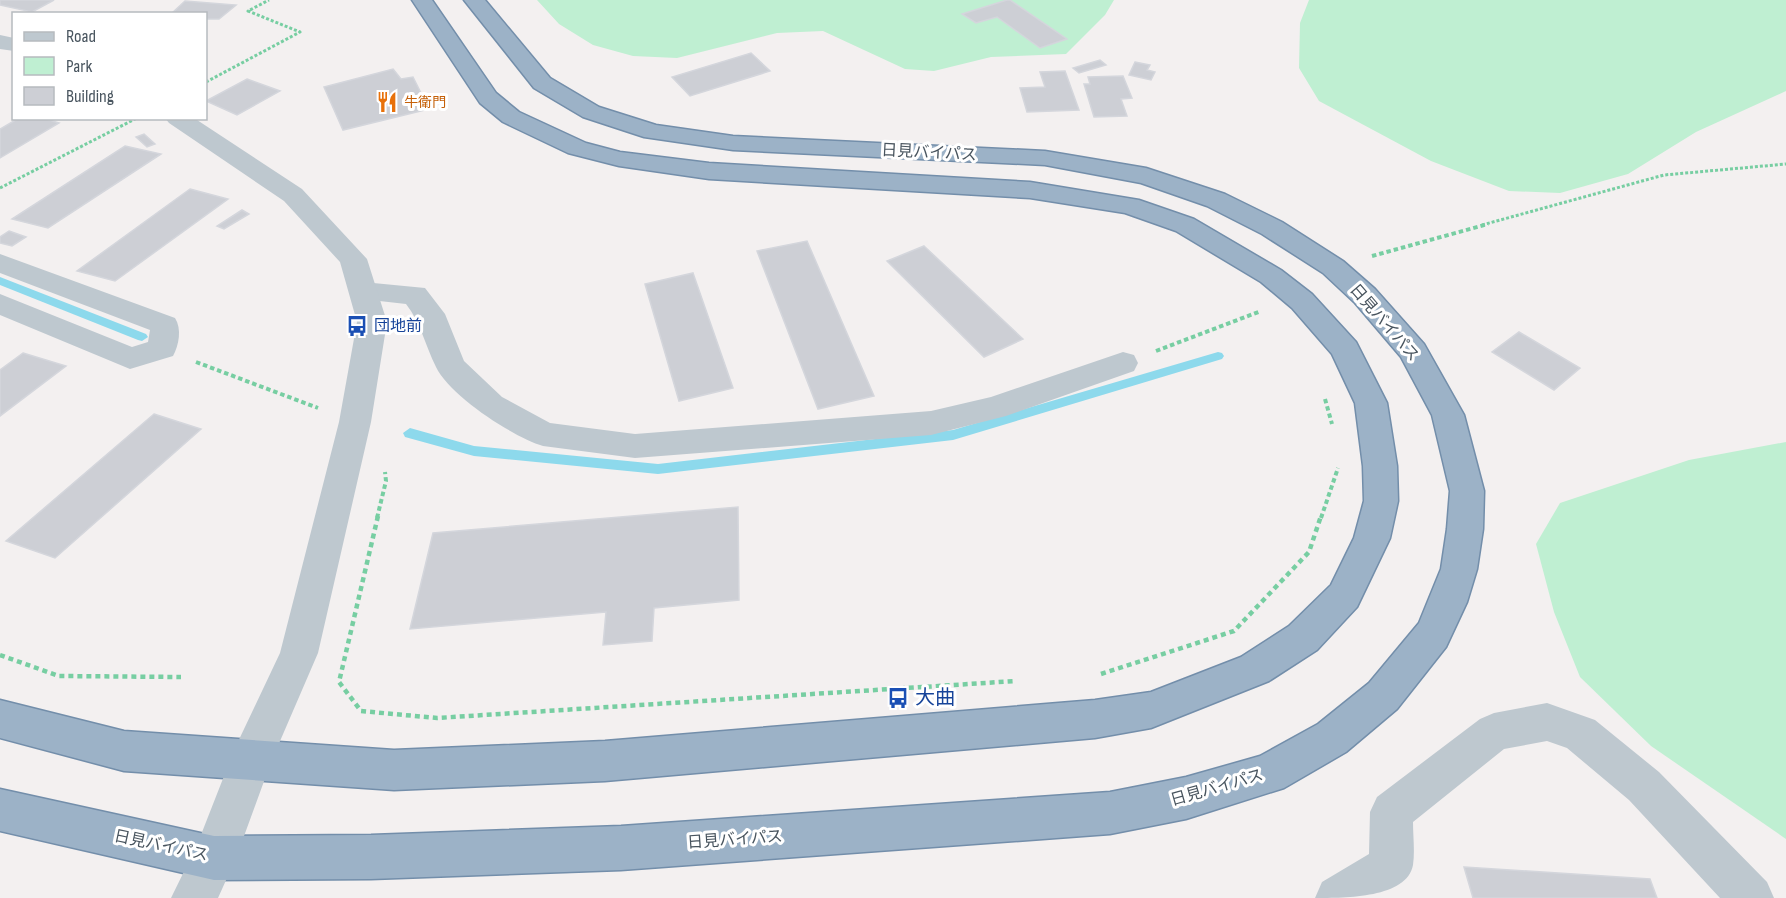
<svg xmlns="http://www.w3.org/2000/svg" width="1786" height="898" font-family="'Sofia Sans Condensed','Noto Sans JP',sans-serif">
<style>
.green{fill:#bfefd2}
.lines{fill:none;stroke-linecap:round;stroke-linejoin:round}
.stream{fill:#8dd9ec;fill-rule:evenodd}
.building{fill:#cdcfd5;stroke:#d4d6dc;stroke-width:1.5}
.trunk-casing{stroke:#738eaa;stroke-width:3}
.path-far2{stroke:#77cea2;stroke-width:3;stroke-dasharray:3 2;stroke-linecap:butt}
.path-far1{stroke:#77cea2;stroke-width:4;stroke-dasharray:4.5 3;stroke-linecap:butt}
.path{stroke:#77cea2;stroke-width:4.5;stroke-dasharray:5 4;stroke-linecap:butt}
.minor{fill:#bec8cf;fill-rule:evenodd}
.tertiary{fill:#bec8cf;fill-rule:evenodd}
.trunk{fill:#9cb2c7;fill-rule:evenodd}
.labels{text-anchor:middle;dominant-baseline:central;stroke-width:6;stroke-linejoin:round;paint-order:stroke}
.far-food-label{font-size:14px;fill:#c56008;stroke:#fff;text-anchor:start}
.street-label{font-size:16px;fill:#48545e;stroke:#fff}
.transit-label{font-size:16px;fill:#164399;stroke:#fff;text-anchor:start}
.near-transit-label{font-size:20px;fill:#164399;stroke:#fff;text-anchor:start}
</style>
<rect width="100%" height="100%" fill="#f3f0f0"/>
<!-- green -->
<g class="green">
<polygon points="537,0 1114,0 1105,15 1066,54 991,57 934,71 905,69 823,31 777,33 677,58 633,56 593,45 559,24"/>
<polygon points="1309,0 1786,0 1786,91 1696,132 1628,174 1560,193 1509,191 1431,161 1319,101 1299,68 1300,23"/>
<polygon points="1786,442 1786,839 1651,746 1580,677 1554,612 1536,544 1560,503 1689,460"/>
</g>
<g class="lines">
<!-- stream -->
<g class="stream">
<polygon points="0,277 146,334 148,337 142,341 138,340 0,285"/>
<polygon points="1218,352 1222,353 1224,356 1222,359 953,440 658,474 474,456 405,437 403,433 410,428 474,446 658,464 953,430"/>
</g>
</g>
<!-- building -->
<g class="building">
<polygon points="0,0 54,0 32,12 0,5"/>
<polygon points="1007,0 1010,0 1067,39 1040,48 997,17 976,23 962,14"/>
<polygon points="185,1 236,5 219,19 206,19 206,14 171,14"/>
<polygon points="751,53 770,71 690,96 672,77"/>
<polygon points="1100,60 1106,65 1079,73 1073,68"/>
<polygon points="1135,62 1150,65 1147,70 1155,72 1151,80 1129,75"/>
<polygon points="393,69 401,79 413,77 429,109 343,130 324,87"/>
<polygon points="1065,71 1079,110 1027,112 1020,88 1045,87 1040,72"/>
<polygon points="1123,76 1132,98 1121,99 1127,116 1094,117 1084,84 1090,84 1088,77"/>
<polygon points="247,79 280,91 237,115 206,101"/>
<polygon points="19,118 43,118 59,123 0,158 0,129"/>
<polygon points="144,134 155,144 147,147 136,137"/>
<polygon points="125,146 161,154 48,228 12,219"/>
<polygon points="190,189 228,199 115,281 77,271"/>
<polygon points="242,210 249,214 224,229 217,226"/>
<polygon points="9,231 26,237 12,246 0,243 0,237"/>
<polygon points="807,241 874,396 818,409 757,251"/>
<polygon points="924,246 1023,339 984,357 887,261"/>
<polygon points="693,273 733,388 679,401 645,284"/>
<polygon points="1519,332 1580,368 1554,390 1492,352"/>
<polygon points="23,353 66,366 0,416 0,370"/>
<polygon points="154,414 201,429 55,558 6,541"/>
<polygon points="738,507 739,600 654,608 652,641 603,645 606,612 410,629 433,533"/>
<polygon points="1464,867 1650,879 1657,898 1473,898"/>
</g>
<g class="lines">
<defs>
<g id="trunk">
<polygon points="412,0 432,0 496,93 519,112 586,143 620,152 709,163 1030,182 1139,200 1194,219 1281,270 1312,294 1356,342 1387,403 1397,466 1398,501 1390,538 1357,607 1317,650 1269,681 1151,728 1095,738 605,781 394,790 124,771 0,738 0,700 124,731 394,750 605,741 1095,700 1151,692 1241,657 1289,626 1331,585 1354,538 1364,501 1363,466 1355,403 1332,354 1292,308 1261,282 1176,231 1125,213 1030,198 709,179 619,166 568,153 503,122 480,103"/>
<polygon points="464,0 485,0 550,78 599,107 656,125 733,136 1045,151 1146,168 1225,194 1282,222 1343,261 1375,289 1424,344 1464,415 1484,491 1483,529 1477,569 1467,602 1446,647 1397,709 1346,752 1284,788 1186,819 1110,834 621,870 371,879 214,880 0,831 0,789 214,836 371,835 621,826 1110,792 1186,777 1260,756 1318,724 1369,683 1419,623 1441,569 1447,529 1450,491 1432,415 1401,357 1355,303 1323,273 1262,234 1207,206 1141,183 1045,165 733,150 644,137 583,117 534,88"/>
</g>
</defs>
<!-- trunk casing -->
<use href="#trunk" class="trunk-casing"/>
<!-- path-far2 -->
<g class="path-far2">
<polyline points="206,82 300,32 248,11 269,0"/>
<polyline points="0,188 137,118"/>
<polyline points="1482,225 1664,175 1786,164"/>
</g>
<!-- path-far1 -->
<g class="path-far1">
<polyline points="1372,256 1488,224"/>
<polyline points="1156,351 1261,311"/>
<polyline points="196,362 318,408"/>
<polyline points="1325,399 1332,424"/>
<polyline points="377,518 386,481 385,472"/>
<polyline points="1321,518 1338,468"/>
</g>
<!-- path -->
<g class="path">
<polyline points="378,516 339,682 361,711 437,718 1016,681"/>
<polyline points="0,655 59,676 181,677"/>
<polyline points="1101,674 1234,631 1309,552 1321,516"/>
</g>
<!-- minor -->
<g class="minor">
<path d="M0,254l175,64c7,11 4,27 -2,38l-43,13 -130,-54v-21l132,53 16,-5 2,-12 -150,-57z"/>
<path d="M363,282l62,6 20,26 19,47 38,36 48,26 85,11 296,-23 60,-14 132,-45 11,3 4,8 -4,8 -128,45 -75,19 -296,23 -92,-12c-30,-9 -93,-50 -107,-79 -11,-22 -15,-44 -30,-63l-53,-6 -4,-7 4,-7z"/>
<path d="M1547,703l48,17 64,52 108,110 7,16h-54l-91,-98 -62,-52 -20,-7 -43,8 -91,73c0,14 2,29 0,43 -6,33 -67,33 -98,33l7,-16 47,-28 1,-42 7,-15 103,-78 14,-6z"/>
</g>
<!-- tertiary -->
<g class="tertiary">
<polygon points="0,35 14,38 14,51 0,49"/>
<polygon points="165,118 194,118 302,189 367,259 387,322 371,422 318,653 271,762 236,858 218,898 171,898 197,845 235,748 280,653 339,422 357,322 340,262 284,201 169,123"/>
</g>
<!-- trunk -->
<use href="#trunk" class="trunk"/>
</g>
<!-- icons -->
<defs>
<symbol id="restaurant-bare" viewBox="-9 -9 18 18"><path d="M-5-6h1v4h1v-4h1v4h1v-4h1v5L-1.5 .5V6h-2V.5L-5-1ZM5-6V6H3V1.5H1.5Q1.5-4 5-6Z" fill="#e8710a" stroke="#fff" stroke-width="2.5" paint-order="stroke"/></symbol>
<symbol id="bus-bare" viewBox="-9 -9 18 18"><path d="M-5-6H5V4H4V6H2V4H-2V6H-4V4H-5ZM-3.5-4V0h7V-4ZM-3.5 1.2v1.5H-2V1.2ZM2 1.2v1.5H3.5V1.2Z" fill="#1a4fb4" stroke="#fff" stroke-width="2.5" paint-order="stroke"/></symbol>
</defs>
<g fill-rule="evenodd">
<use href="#restaurant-bare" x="372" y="87" width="30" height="30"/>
<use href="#bus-bare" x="342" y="311" width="30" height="30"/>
<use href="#bus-bare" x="883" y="683" width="30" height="30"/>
</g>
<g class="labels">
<!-- far-food labels -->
<g class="far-food-label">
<text x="404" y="102">牛衛門</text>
</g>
<!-- street labels -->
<g class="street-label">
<text transform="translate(929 153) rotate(3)">日見バイパス</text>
<text transform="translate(1384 323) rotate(49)">日見バイパス</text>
<text transform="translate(1217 788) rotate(-16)">日見バイパス</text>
<text transform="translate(735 840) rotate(-4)">日見バイパス</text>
<text transform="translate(161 846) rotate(12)">日見バイパス</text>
</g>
<!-- transit labels -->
<g class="transit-label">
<text x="374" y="326">団地前</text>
</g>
<!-- near-transit labels -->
<g class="near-transit-label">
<text x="915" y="698">大曲</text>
</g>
</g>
<!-- legend -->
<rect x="12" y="12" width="195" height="108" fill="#ffffff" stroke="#b6bbbf" stroke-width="1.5"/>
<rect x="24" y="32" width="30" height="9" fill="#bec8cf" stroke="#b6bbbf" stroke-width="1.5"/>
<text x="66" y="42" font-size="18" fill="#48545e">Road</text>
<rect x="24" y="57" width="30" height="18" fill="#bfefd2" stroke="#b6bbbf" stroke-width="1.5"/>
<text x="66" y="72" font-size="18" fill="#48545e">Park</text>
<rect x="24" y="87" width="30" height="18" fill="#cdcfd5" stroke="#b6bbbf" stroke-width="1.5"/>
<text x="66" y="102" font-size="18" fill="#48545e">Building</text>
</svg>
